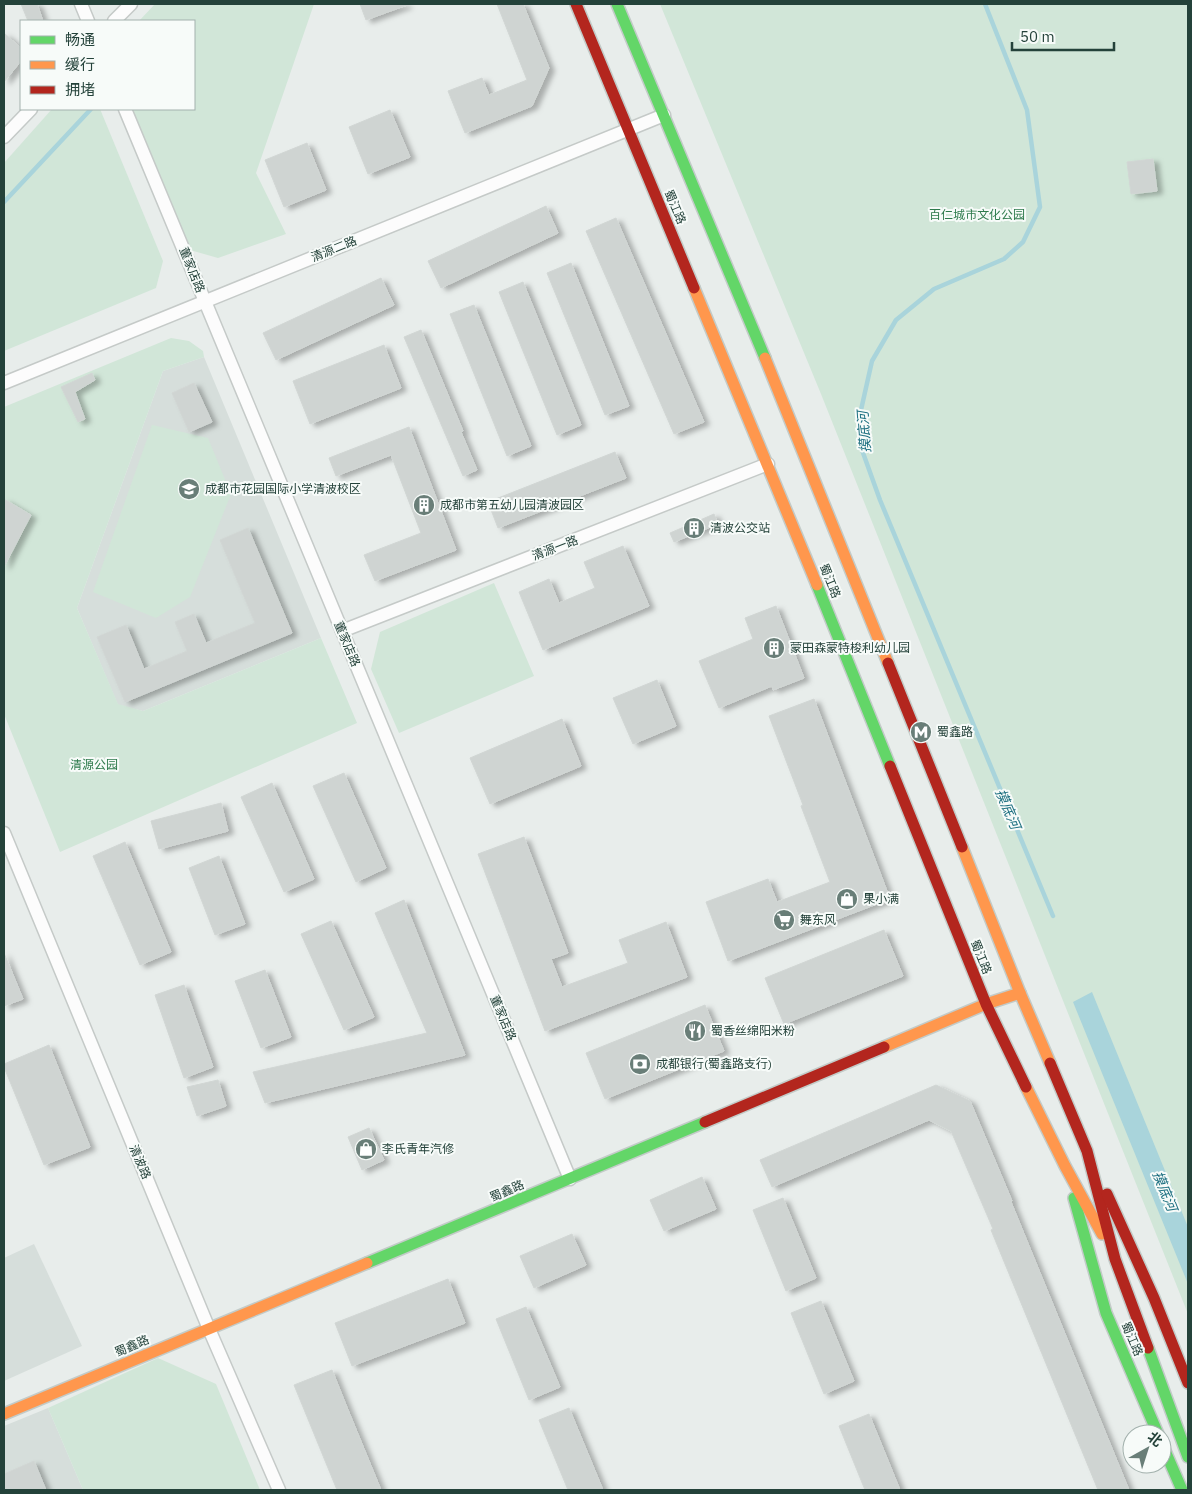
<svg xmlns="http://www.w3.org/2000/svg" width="1192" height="1494" font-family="'IBM Plex Sans','Noto Sans SC',sans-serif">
	<defs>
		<filter id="shadow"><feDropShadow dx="5.5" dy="3" stdDeviation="2.5" flood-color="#0004"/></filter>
	</defs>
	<rect width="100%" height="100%" fill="#e8edeb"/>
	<g fill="#d6dedb">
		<polygon points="204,357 321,638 143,711 118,705 77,608 163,371"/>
		<polygon points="34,1244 82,1346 4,1381 4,1258"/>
		<polygon points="48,1408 83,1490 4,1490 4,1426"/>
	</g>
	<g fill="#d1e6d8">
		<polygon points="155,4 314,4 256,173 286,234 218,258 190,250 132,109 194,109 194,21 139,21"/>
		<polygon points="660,4 1188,4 1188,1314 821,394"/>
		<polygon points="52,109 100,109 163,261 156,288 4,351 4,163"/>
		<polygon points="171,338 189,341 203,351 204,357 163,371 77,608 118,704 143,711 321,638 357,723 60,852 4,714 4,407"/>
		<polygon points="152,425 208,438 231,494 190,597 156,618 93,592"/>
		<polygon points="494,583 534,676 399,733 371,669 380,632"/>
		<polygon points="158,1358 216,1384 260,1490 83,1490 48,1408"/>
	</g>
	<polygon fill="#a9d4db" points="1092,992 1188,1227 1188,1284 1073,1002"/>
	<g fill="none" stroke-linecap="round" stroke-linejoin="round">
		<g stroke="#a9d4db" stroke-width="4.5">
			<polyline points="985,4 1027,110 1040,207 1023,242 1004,259 934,289 896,320 872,361 861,410 862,450 880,500 1053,916"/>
			<polyline points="4,202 91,109"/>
		</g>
	</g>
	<g fill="#cfd4d2" stroke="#d1d6d4" filter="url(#shadow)">
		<polygon points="21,4 37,4 43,21 28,21"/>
		<polygon points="360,4 406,4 407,5 366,20"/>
		<polygon points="497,4 523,4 549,68 532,106 465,133 448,91 482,78 489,95 527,80"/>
		<polygon points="4,33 21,48 21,61 4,82"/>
		<polygon points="390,110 410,157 368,174 349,127"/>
		<polygon points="307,143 326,190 284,207 265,160"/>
		<polygon points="1153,159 1157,191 1131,194 1127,162"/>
		<polygon points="546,206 558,233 441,288 428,261"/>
		<polygon points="616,218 704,422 674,434 586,231"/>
		<polygon points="571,263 629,406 605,415 547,273"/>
		<polygon points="381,278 394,305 276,360 263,333"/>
		<polygon points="523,282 581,425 557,435 499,292"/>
		<polygon points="474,305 531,446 507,456 450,314"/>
		<polygon points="421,330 463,431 461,432 477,470 463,476 404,337"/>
		<polygon points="384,345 401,388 310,424 293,381"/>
		<polygon points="92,373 95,380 75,392 85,419 78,422 61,387"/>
		<polygon points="194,383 212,422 189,432 172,393"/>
		<polygon points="409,427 456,550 375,581 364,555 421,533 391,455 336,476 329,458"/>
		<polygon points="615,452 626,478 498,528 488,502"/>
		<polygon points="4,499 31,515 4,567"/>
		<polygon points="714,514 718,524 674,542 670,533"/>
		<polygon points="248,528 292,633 125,702 97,637 126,625 144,669 187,651 175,622 194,614 206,643 255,623 220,540"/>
		<polygon points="623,546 649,606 543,650 519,592 549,579 559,603 595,588 584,562"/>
		<polygon points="776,606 804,678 773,690 772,686 719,708 699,661 753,639 745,618"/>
		<polygon points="657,680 676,726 633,744 613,698"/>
		<polygon points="814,699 890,899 728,961 706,902 768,879 777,902 830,882 801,806 803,805 769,716"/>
		<polygon points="562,719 581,766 490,804 470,758"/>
		<polygon points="344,773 386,868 356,882 313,786"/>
		<polygon points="272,783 314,879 284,892 241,797"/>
		<polygon points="221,803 228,831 159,849 151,821"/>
		<polygon points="524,837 568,953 551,959 562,987 628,963 619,940 666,922 687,977 545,1031 478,854"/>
		<polygon points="125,842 171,952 140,965 93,856"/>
		<polygon points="219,856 245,924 215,935 189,868"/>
		<polygon points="404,900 465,1055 265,1103 253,1072 427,1033 375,913"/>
		<polygon points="331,921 374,1017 344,1030 301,934"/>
		<polygon points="884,930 903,976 784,1024 765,978"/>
		<polygon points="4,953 23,999 4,1006"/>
		<polygon points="265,970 291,1037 261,1048 235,981"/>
		<polygon points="184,985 213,1067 184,1078 155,995"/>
		<polygon points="705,1005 724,1051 605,1099 586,1053"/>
		<polygon points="49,1045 90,1147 44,1165 4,1067 4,1064"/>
		<polygon points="218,1080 226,1106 197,1116 187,1087"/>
		<polygon points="936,1085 970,1101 1012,1201 1011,1202 1129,1490 1098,1490 991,1230 993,1229 951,1131 929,1120 772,1187 760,1160"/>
		<polygon points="369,1128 384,1160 362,1170 348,1137"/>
		<polygon points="702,1177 716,1209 664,1231 650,1200"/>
		<polygon points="783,1198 816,1278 786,1291 753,1210"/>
		<polygon points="572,1234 586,1265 534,1288 520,1256"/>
		<polygon points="448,1279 465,1323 352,1366 335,1323"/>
		<polygon points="821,1301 854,1381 824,1394 791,1313"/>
		<polygon points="526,1307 560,1387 529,1400 496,1319"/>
		<polygon points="332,1370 346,1405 381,1490 337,1490 294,1385"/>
		<polygon points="569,1408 603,1490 568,1490 539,1420"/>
		<polygon points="869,1414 900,1490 865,1490 839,1426"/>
		<polygon points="34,1461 46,1490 4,1490 4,1474"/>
	</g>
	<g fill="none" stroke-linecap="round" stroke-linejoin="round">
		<g stroke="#c5cac8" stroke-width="15">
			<g id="street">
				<polyline points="81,4 88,21"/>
				<polyline points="114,21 131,4"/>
				<polyline points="125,109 570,1179"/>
				<polyline points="4,137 31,109"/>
				<polyline points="4,383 664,115"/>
				<polyline points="342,631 768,464"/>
				<polyline points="4,833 209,1329 279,1490"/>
			</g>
		</g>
		<g stroke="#c3cbc8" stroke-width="14">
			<g id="fast">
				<polyline points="617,4 765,358"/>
				<polyline points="817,585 890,766"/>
				<polyline points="1074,1198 1106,1313 1158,1434"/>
				<polyline points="367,1263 705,1122"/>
				<polyline points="1148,1348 1188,1457"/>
				<polyline points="1162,1444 1182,1490"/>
			</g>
		</g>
		<g stroke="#c3cbc8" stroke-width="14">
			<g id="slow">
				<polyline points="694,288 817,585"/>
				<polyline points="765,358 888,663"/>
				<polyline points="962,847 1020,993 1050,1063"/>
				<polyline points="884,1047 986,1004 1020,993"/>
				<polyline points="1026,1087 1065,1166 1102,1234"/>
				<polyline points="4,1414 367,1263"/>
			</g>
		</g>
		<g stroke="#c3cbc8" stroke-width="14">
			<g id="jam">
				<polyline points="576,4 694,288"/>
				<polyline points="888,663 962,847"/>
				<polyline points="890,766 986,1004 1026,1087"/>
				<polyline points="1050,1063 1087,1151 1115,1259 1148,1348"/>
				<polyline points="705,1122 884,1047"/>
				<polyline points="1107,1194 1154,1298 1188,1383"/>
			</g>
		</g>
		<use href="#street" stroke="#fcfcfc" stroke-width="12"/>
		<use href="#fast" stroke="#63d668" stroke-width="11"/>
		<use href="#slow" stroke="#ff974d" stroke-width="11"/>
		<use href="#jam" stroke="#b3261e" stroke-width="11"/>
	</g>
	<defs>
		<g id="school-disc" transform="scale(1.125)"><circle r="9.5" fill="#697e78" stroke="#f7fbf9"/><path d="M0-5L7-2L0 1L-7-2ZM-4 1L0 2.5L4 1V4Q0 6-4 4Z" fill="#fff"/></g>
		<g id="building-disc" transform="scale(1.125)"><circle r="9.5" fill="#697e78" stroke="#f7fbf9"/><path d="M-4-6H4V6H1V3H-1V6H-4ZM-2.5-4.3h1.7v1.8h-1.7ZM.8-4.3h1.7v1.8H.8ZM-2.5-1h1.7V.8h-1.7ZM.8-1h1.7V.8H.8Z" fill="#fff"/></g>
		<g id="metro-disc" transform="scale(1.125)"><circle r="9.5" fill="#697e78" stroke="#f7fbf9"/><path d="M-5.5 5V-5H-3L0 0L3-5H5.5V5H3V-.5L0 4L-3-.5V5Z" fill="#fff"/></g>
		<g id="shop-disc" transform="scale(1.125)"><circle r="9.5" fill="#697e78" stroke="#f7fbf9"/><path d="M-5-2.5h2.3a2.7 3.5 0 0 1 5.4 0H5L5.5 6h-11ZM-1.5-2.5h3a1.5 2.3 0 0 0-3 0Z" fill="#fff"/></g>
		<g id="supermarket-disc" transform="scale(1.125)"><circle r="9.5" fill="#697e78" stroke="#f7fbf9"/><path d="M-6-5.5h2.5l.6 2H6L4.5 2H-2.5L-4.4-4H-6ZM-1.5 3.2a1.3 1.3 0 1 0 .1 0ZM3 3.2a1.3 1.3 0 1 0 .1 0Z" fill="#fff"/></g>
		<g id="restaurant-disc" transform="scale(1.125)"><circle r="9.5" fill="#697e78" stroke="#f7fbf9"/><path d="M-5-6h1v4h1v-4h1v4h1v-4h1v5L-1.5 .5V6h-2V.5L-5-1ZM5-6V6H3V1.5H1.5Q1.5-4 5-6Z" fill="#fff"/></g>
		<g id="bank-disc" transform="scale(1.125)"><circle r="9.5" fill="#697e78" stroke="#f7fbf9"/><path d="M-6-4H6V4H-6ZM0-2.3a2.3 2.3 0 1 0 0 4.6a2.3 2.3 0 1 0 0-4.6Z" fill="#fff"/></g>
	</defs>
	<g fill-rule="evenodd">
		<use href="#school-disc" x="189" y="489"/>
		<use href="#building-disc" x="424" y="505"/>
		<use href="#building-disc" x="694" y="528"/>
		<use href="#building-disc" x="774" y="648"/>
		<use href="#metro-disc" x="921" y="732"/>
		<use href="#shop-disc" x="847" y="899"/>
		<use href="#supermarket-disc" x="784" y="920"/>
		<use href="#restaurant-disc" x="695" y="1031"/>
		<use href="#bank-disc" x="640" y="1064"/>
		<use href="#shop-disc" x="366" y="1149"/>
	</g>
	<g text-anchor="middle" stroke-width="4" stroke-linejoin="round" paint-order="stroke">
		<g font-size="12" fill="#24423a" stroke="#f7fbf9">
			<text transform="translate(675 207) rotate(67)" y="4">蜀江路</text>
			<text transform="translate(334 249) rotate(-22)" y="4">清源二路</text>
			<text transform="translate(192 270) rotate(68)" y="4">董家店路</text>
			<text transform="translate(555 548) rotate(-21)" y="4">清源一路</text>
			<text transform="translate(830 581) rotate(68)" y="4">蜀江路</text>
			<text transform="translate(347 644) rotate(67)" y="4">董家店路</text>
			<text transform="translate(981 957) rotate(68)" y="4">蜀江路</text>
			<text transform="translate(503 1018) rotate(67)" y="4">董家店路</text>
			<text transform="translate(140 1162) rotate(67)" y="4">清波路</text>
			<text transform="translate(507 1191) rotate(-23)" y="4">蜀鑫路</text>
			<text transform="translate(1132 1339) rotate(67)" y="4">蜀江路</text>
			<text transform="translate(132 1346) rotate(-23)" y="4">蜀鑫路</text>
		</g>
		<g font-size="12" fill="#2d7a4b" stroke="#f7fbf9">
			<text x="977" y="219">百仁城市文化公园</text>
			<text x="94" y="769">清源公园</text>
		</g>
		<g font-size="12" fill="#24423a" stroke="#f7fbf9" text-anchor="start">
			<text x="205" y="493">成都市花园国际小学清波校区</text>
			<text x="440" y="509">成都市第五幼儿园清波园区</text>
			<text x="710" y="532">清波公交站</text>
			<text x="790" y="652">蒙田森蒙特梭利幼儿园</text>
			<text x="937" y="736">蜀鑫路</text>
			<text x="863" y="903">果小满</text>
			<text x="800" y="924">舞东风</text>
			<text x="711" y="1035">蜀香丝绵阳米粉</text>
			<text x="656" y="1068">成都银行(蜀鑫路支行)</text>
			<text x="382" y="1153">李氏青年汽修</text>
		</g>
		<g font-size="14" font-style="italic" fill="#1c6f80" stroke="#f7fbf9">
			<text transform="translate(864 432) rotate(-94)" y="5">摸底河</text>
			<text transform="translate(1008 809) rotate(67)" y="5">摸底河</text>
			<text transform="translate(1165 1191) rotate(68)" y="5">摸底河</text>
		</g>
	</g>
	<rect width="1192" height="1494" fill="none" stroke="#24423a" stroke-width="10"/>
	<rect x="20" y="20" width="175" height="90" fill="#f7fbf9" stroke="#a3b1ad"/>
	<rect x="30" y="36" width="25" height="8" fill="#63d668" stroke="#a3b1ad"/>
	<text x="65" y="45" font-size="15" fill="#24423a">畅通</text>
	<rect x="30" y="61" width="25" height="8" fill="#ff974d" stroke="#a3b1ad"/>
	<text x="65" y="70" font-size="15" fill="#24423a">缓行</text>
	<rect x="30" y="86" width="25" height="8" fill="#b3261e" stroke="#a3b1ad"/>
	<text x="65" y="95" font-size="15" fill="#24423a">拥堵</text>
	<g transform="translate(1147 1449) rotate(39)"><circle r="24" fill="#f7fbf9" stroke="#a3b1ad"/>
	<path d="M0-4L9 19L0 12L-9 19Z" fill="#697e78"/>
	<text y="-8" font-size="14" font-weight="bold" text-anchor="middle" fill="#24423a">北</text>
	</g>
	<path d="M1012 42v8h102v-8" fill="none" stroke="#24423a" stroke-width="2.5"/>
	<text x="1020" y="42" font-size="15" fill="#24423a" stroke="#f7fbf9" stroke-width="4" paint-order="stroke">50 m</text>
</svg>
